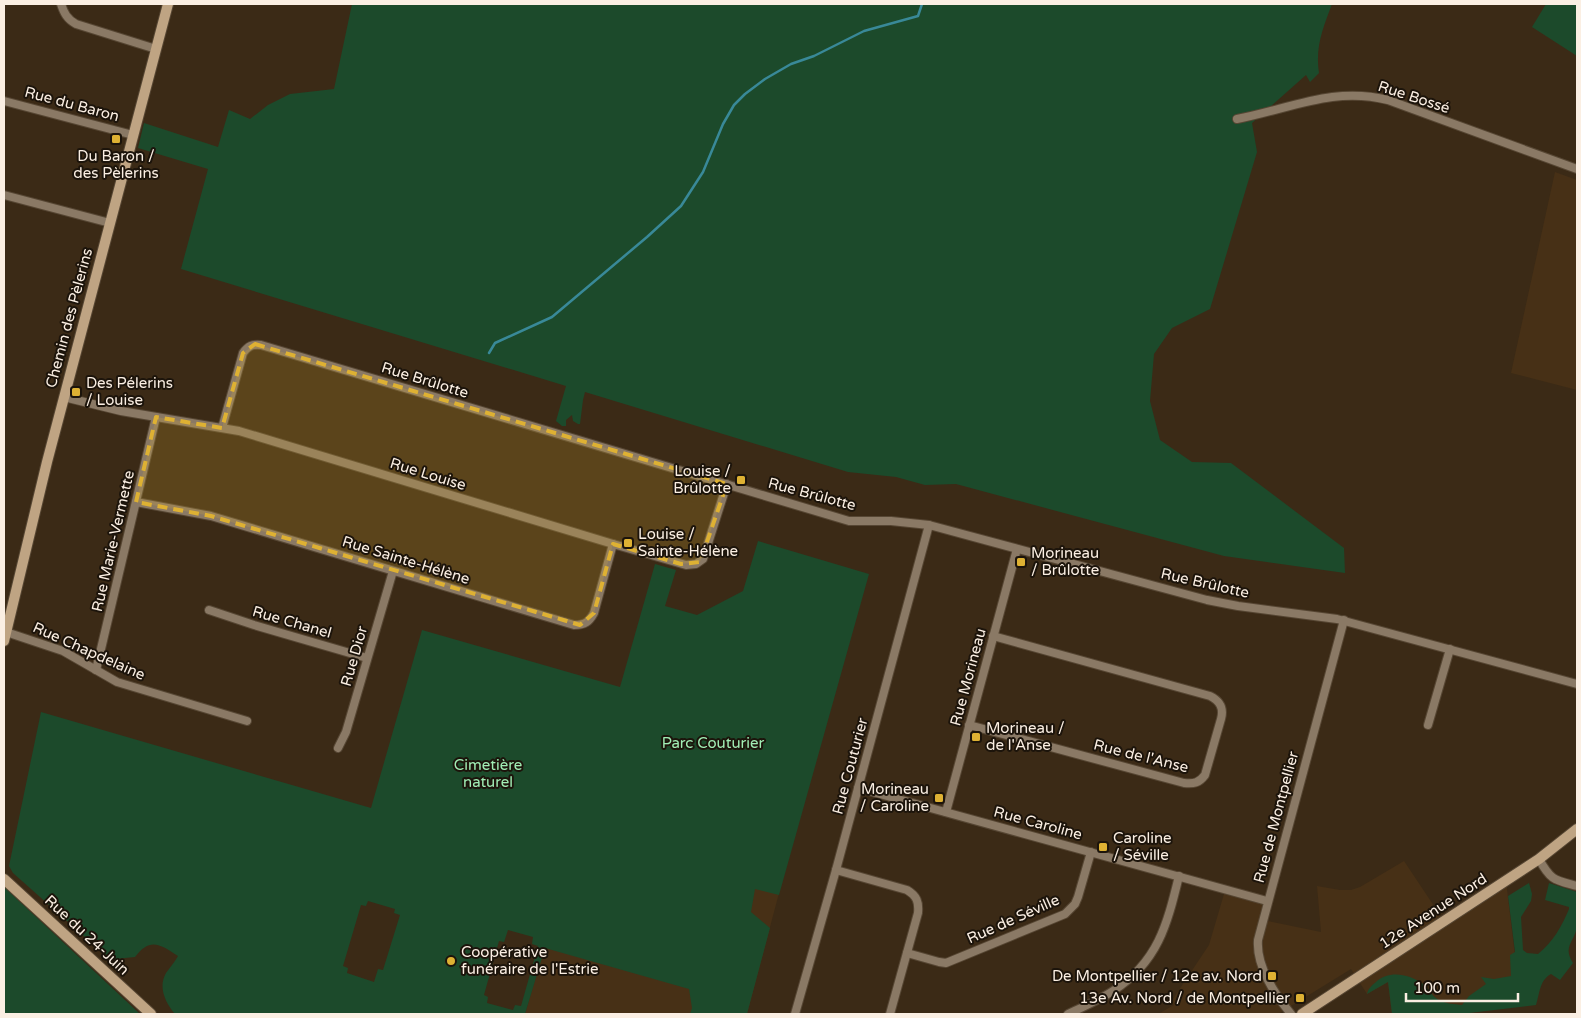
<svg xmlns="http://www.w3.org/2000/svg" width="1581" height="1018" font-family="'Varela Round',sans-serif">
	<rect width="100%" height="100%" fill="#3b2a16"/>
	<g fill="#473016">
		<polygon points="1555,172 1577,180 1577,390 1511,373"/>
		<polygon points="581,820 783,878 747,1014 525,1014"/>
		<polygon points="1404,861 1444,921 1506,881 1521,1006 1461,1014 1392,1014 1388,982 1367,994 1351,969 1278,1014 1158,1014 1174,1005 1171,1002 1209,945 1224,894 1271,906 1268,921 1321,932 1317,886 1340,890 1351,890 1360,887"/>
	</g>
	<g fill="#1c4a2b" fill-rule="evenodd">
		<path d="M352 4H1332C1323 28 1315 47 1319 73L1310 82 1306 75 1252 123 1257 152 1210 309 1172 328 1154 354 1150 401 1160 440 1192 462 1231 463 1344 548 1345 573 1224 556 956 484 925 485 896 477 848 472 585 392 583 400 580 424H578L573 421 572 415 566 420V426H562L556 421 566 386 181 269 208 169 138 148 144 123 218 147 229 110 250 119 268 105 290 94 334 89Z"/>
		<polygon points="1546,4 1577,4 1577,56 1532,27"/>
		<path d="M758 541 869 574 779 895 755 889 751 912 770 928 747 1014H690L692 1008 689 989 545 948 525 1014H175C165 1002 158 987 166 973 170 967 175 962 178 956 160 944 150 937 135 957L115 959 103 953 13 873 9 866 41 712 371 808 422 630 620 687 655 564 676 570 665 606 697 615 743 591ZM368 901 395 909 394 913 400 915 383 970 378 969 374 982 347 973 348 968 343 966 361 905 366 906ZM508 930 533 937 532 944 538 946 521 1006 515 1005 513 1010 487 1003 488 997 484 995 499 941 504 942Z"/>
		<path d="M1529 883 1532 894 1531 901 1521 917 1523 950 1527 953 1538 954C1553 942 1562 926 1569 909V907L1545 900 1549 883 1577 892V894C1577 905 1579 916 1577 926 1575 942 1562 946 1573 963L1560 980 1551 974C1539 981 1540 993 1536 1005L1461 1014H1392L1388 982 1367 994C1368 989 1371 986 1376 982 1389 970 1409 974 1423 984 1429 988 1432 997 1439 1000 1446 1004 1454 1004 1462 1005L1469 996 1486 984 1481 977 1494 979 1511 976 1510 955 1515 952 1508 896Z"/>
		<polygon points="4,887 5,888 140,1014 4,1014"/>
	</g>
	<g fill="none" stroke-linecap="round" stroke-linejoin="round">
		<polyline stroke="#398998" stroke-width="2.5" points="489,353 495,343 552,317 647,237 681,206 703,172 723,124 734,105 745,94 765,79 791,64 814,56 864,31 918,16 922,4"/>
		<g stroke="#564633" stroke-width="10">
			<g id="street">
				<path d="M61 4C64 13 67 19 76 24L156 49"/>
				<polyline points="4,101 133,135"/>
				<path d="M1237 119C1290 109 1333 86 1388 100L1577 169"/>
				<polyline points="4,195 110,223"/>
				<polyline points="64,397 121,411 239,431 613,544 686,565 696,564 703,559 727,484"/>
				<path d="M222 428 243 353C248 346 252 344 261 345L849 521H891L929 525 1207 600 1238 606 1337 619 1577 684"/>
				<path d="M136 502 211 516 574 625C585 625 589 622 594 613L613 544"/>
				<polyline points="209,610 254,625 367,658"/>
				<polyline points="6,632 63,651 117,682 247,721"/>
				<polyline points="96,670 156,417"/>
				<path d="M969 725 1184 783C1194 784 1199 783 1205 775L1221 719C1224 708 1220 701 1210 696L993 636"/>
				<polyline points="1428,725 1450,649"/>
				<polyline points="338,748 346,732 393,571"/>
				<polyline points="858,788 1267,901"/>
				<polyline points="946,812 1017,549"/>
				<path d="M1539 859C1551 881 1555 880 1577 886"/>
				<path d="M836 870 907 890C917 896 919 902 918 913L890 1014"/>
				<polyline points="907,953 939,962 946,963 1065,914 1075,904 1078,897 1091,852"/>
				<polyline points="795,1014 836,870 929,525"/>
				<path d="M1068 1014C1083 1007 1099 1000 1113 991 1158 962 1167 925 1179 876"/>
				<path d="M1291 1014C1275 995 1256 966 1258 940L1344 620"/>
			</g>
		</g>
		<g stroke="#564633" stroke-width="12">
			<g id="secondary">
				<polyline points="4,641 47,462 168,4"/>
				<polyline points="4,879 151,1014"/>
				<polyline points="1302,1014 1539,859 1577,829"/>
			</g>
		</g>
		<use href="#street" stroke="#8a7965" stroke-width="8"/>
		<use href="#secondary" stroke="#bfa483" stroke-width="10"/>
	</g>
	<path fill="#deb133" fill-opacity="0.2" stroke="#deb133" stroke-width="4" stroke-dasharray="10 6" stroke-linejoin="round" d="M255 344 727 484 700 562 681 564 613 544 594 613 580 625 211 516 136 502 156 417 222 428 243 353Z"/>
	<g fill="#deb133" stroke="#1c140b" stroke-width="2">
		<rect x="111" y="134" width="10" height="10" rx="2.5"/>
		<rect x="71" y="387" width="10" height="10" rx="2.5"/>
		<rect x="736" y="475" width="10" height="10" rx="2.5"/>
		<rect x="623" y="538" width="10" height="10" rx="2.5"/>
		<rect x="1016" y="557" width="10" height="10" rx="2.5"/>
		<rect x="971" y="732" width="10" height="10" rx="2.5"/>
		<rect x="934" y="793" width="10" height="10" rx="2.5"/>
		<rect x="1098" y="842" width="10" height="10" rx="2.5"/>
		<circle cx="451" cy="961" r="5"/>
		<rect x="1267" y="971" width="10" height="10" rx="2.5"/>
		<rect x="1295" y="993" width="10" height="10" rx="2.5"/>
	</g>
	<g text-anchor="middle" stroke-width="4" stroke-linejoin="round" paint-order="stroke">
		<g font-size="15" fill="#fbefe3" stroke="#1c140b">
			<text transform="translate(1414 97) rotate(18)" y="5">Rue Bossé</text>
			<text transform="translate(72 104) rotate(15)" y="5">Rue du Baron</text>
			<text transform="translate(69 318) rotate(-75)" y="5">Chemin des Pèlerins</text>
			<text transform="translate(425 380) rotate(17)" y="5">Rue Brûlotte</text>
			<text transform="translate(428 474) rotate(17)" y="5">Rue Louise</text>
			<text transform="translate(812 494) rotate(15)" y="5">Rue Brûlotte</text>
			<text transform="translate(113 541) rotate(-77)" y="5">Rue Marie-Vermette</text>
			<text transform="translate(406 560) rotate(17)" y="5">Rue Sainte-Hélène</text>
			<text transform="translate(1205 583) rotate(13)" y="5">Rue Brûlotte</text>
			<text transform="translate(292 622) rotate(16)" y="5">Rue Chanel</text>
			<text transform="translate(89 651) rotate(24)" y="5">Rue Chapdelaine</text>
			<text transform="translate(354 656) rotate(-74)" y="5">Rue Dior</text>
			<text transform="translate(968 677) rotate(-75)" y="5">Rue Morineau</text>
			<text transform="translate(1141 756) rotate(14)" y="5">Rue de l'Anse</text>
			<text transform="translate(850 766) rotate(-75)" y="5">Rue Couturier</text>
			<text transform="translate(1276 817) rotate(-75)" y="5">Rue de Montpellier</text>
			<text transform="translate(1038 823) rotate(15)" y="5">Rue Caroline</text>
			<text transform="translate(1433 911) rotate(-33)" y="5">12e Avenue Nord</text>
			<text transform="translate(1013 919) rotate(-24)" y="5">Rue de Séville</text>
			<text transform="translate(87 935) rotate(43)" y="5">Rue du 24-Juin</text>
		</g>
		<g font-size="15" fill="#fbefe3" stroke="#1c140b" text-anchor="start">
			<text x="116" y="161" text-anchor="middle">Du Baron /<tspan x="116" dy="17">des Pèlerins</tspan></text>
			<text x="86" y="388">Des Pélerins<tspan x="86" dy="17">/ Louise</tspan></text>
			<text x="731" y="476" text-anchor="end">Louise /<tspan x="731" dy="17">Brûlotte</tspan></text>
			<text x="638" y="539">Louise /<tspan x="638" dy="17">Sainte-Hélène</tspan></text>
			<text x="1031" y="558">Morineau<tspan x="1031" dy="17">/ Brûlotte</tspan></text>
			<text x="986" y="733">Morineau /<tspan x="986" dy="17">de l'Anse</tspan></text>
			<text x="929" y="794" text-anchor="end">Morineau<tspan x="929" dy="17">/ Caroline</tspan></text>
			<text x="1113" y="843">Caroline<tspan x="1113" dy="17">/ Séville</tspan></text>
			<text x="461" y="957">Coopérative<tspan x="461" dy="17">funéraire de l'Estrie</tspan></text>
			<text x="1262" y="981" text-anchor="end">De Montpellier / 12e av. Nord</text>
			<text x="1290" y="1003" text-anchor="end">13e Av. Nord / de Montpellier</text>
		</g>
		<g font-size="15" fill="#a1eeb5" stroke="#1c140b">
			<text x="713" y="748">Parc Couturier</text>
			<text x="488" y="770">Cimetière<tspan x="488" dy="17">naturel</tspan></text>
		</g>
	</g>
	<rect width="1581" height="1018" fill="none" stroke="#fbefe3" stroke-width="10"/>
	<path d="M1406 993v8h112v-8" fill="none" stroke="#fbefe3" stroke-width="2.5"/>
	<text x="1414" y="993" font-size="15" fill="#fbefe3" stroke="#1c140b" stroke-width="4" paint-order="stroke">100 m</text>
</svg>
